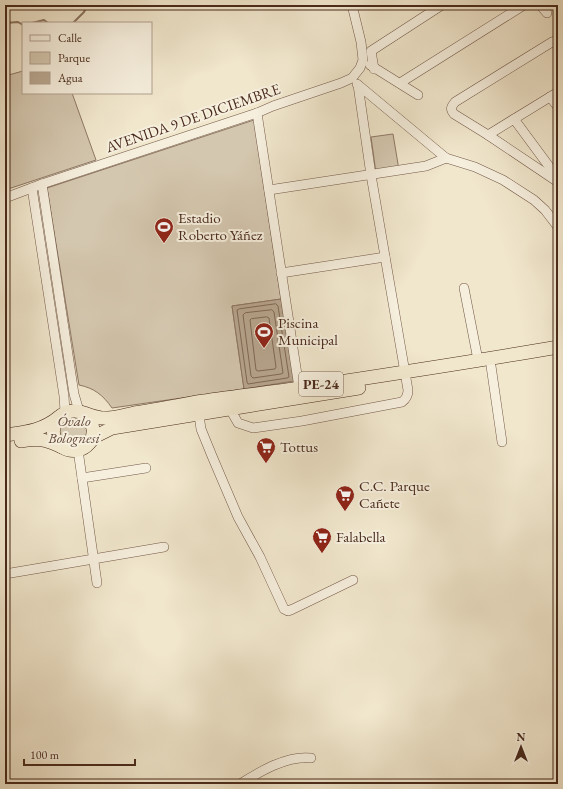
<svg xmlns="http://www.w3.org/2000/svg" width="563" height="789" font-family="'EB Garamond',serif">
	<rect width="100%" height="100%" fill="#f1e7cd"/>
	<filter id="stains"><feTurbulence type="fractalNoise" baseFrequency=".005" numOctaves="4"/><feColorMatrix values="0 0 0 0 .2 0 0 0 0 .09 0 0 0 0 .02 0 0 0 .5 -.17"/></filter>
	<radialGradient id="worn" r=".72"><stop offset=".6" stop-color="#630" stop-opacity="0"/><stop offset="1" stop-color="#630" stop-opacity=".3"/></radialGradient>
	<g fill="#d4c7af" stroke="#8e7865">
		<polygon points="23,71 23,93 72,93 96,160 5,190 5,76"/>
		<path d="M254 120 281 299 232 306 244 389 112 408C103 395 94 388 79 385L47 188Z"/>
		<polygon points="393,134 399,170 376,173 371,137"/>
		<path d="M71 415 85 419 88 437 76 445C62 442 59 440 59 425Z"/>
	</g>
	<polygon fill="#b8a790" stroke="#8c7561" points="281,299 294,381 244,389 232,306"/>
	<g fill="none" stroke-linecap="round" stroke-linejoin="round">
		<g stroke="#806856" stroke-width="1">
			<polygon points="276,304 278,306 289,377 287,378 248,384 247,382 237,310 239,309"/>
			<polygon points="272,310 274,312 283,373 281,374 253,378 251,376 243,315 245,313"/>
			<polygon points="267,317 269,318 276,367 275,369 258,371 256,370 250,320 251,319"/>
		</g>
		<g stroke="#8c7561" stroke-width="2">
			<polyline points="5,23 18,22 23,25"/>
			<polyline points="32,23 44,20 48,23"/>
			<polyline points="73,23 84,12 87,5"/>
		</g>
		<g stroke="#735948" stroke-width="10">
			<g id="minor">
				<polyline points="540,5 547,13"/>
				<path d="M558 40 552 42 455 102C451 107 450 109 454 114L488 135 558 182"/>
				<polyline points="370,65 418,95"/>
				<polyline points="374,69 371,51 442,5"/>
				<polyline points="400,83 524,5"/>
				<polyline points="357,84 446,158 475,167 503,180 534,200 545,210 558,227"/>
				<polyline points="550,97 558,107"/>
				<polyline points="257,113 300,394"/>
				<polyline points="514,119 548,165 556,179"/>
				<polyline points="488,135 558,92"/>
				<polyline points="42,184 74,394 79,411"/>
				<polyline points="32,188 64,396 65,412"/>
				<polyline points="269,190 426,166 446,158"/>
				<polyline points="5,198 42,184 257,113 273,106 341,83 352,78 360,68 363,60 361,42 352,5"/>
				<polyline points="281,273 385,257"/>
				<polyline points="464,288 478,360"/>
				<polyline points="491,366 502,442"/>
				<polyline points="198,408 201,429 212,456 238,517 260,557 284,609 288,611 293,609 353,580"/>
				<path d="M230 409 238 423 253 428 302 421 402 402C406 399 408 395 408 390L371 175 358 85"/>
				<polyline points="78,450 97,583"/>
				<polyline points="82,478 146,468"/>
				<polyline points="5,574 164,547"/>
				<path d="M240 784C259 772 287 755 311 758"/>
			</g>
		</g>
		<g stroke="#492a1b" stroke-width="14">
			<g id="highway">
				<path d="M84 413C107 435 82 460 62 447 42 432 60 403 84 413 89 415 95 417 101 418 112 419 124 415 134 413 155 410 176 406 197 402 231 397 266 393 300 388 386 375 472 362 558 347"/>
				<path d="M5 435C26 432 42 431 59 417"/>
				<path d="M21 441C40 438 44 439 62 447"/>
				<polyline points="89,443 96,436 112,428 359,388"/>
			</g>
		</g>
		<use href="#minor" stroke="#f6efde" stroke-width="9"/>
		<use href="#highway" stroke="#f1e7cd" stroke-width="13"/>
	</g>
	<defs>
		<g id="stadium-pin" transform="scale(1)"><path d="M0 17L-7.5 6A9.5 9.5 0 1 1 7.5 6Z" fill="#8f2418" stroke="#f6efde"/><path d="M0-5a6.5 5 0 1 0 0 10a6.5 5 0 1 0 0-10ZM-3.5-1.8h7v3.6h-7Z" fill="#fff"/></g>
		<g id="supermarket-pin" transform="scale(1)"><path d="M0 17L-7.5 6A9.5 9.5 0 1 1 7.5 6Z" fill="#8f2418" stroke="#f6efde"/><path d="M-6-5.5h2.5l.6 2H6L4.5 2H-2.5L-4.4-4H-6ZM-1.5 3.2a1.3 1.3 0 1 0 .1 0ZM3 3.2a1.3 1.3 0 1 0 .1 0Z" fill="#fff"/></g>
	</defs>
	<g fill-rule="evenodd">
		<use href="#stadium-pin" x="164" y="227"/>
		<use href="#stadium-pin" x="264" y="332"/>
		<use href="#supermarket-pin" x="266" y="447"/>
		<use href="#supermarket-pin" x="345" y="495"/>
		<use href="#supermarket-pin" x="322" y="537"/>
	</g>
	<g text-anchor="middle" stroke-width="4" stroke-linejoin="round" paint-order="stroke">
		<rect fill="#f6efde" stroke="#7d6556" stroke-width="1" x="299" y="372" width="44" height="24" rx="3"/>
		<g font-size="14" font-weight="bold" fill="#492a1b">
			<text x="321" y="389">PE-24</text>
		</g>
		<g font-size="15" fill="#492a1b" stroke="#f6efde">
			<text transform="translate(193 118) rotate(-19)" y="5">AVENIDA 9 DE DICIEMBRE</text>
		</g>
		<g font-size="15" fill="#492a1b" stroke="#f6efde" text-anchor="start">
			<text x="178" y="223">Estadio<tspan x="178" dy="17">Roberto Yáñez</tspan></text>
			<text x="278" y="328">Piscina<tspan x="278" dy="17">Municipal</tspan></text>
			<text x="280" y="452">Tottus</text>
			<text x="359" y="491">C.C. Parque<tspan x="359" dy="17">Cañete</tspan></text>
			<text x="336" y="542">Falabella</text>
		</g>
		<g font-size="15" font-style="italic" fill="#654939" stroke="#f6efde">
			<text x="74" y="426">Óvalo<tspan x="74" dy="17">Bolognesi</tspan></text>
		</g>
	</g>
	<rect width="563" height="789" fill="none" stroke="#f1e7cd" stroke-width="20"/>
	<rect x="6" y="6" width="551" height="777" fill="none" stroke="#492a1b" stroke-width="2"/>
	<rect x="10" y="10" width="543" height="769" fill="none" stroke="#492a1b"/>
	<rect x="22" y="22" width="130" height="72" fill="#f6efde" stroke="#b1a090"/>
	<rect x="30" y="35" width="20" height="6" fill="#f6efde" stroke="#b1a090"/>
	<text x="58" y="42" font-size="12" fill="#492a1b">Calle</text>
	<rect x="30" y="52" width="20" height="12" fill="#d4c7af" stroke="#b1a090"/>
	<text x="58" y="62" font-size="12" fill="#492a1b">Parque</text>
	<rect x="30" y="72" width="20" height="12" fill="#b8a790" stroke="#b1a090"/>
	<text x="58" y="82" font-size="12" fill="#492a1b">Agua</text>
	<g transform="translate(521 747)" stroke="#f6efde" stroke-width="3" paint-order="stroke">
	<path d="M0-3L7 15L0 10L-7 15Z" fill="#492a1b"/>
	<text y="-6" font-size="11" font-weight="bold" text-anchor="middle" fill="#492a1b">N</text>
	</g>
	<path d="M24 759v6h111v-6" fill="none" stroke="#492a1b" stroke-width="2"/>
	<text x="30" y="759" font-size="12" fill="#492a1b" stroke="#f6efde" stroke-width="3" paint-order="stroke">100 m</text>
	<rect width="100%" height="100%" filter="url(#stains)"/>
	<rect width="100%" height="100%" fill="url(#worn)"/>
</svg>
